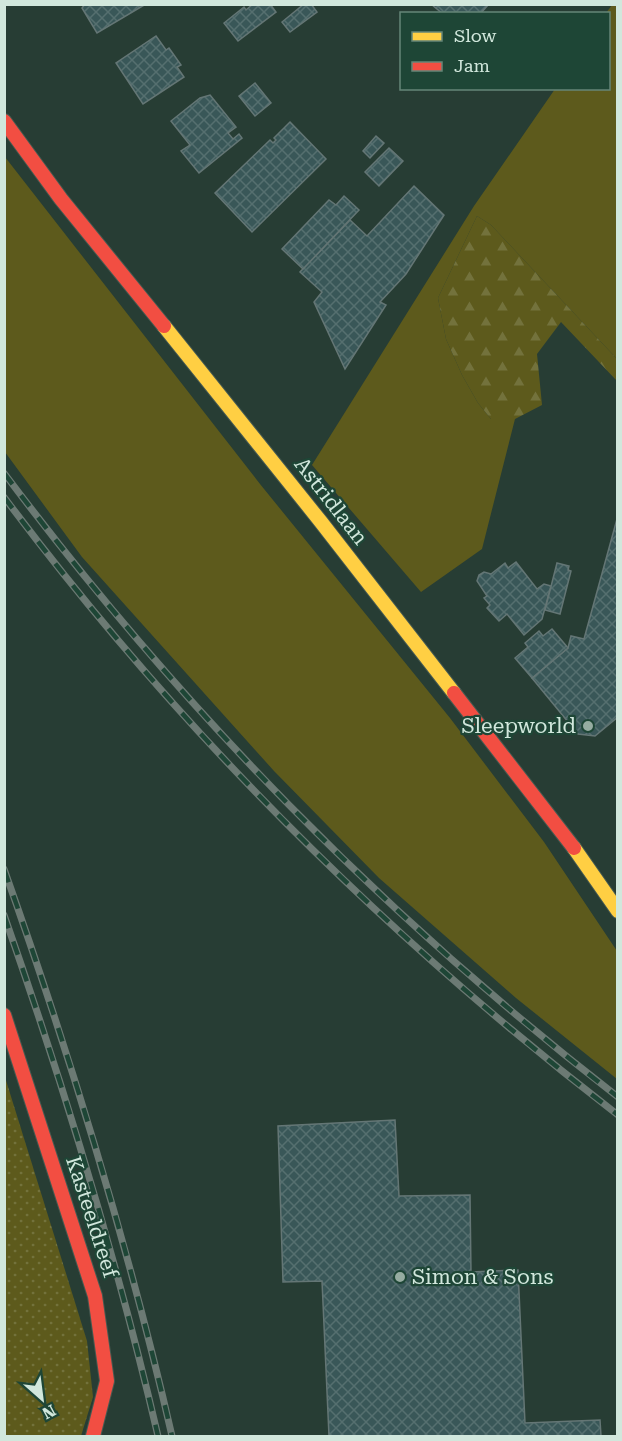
<svg xmlns="http://www.w3.org/2000/svg" width="622" height="1441" font-family="'Roboto Serif',serif">
	<defs>
		<pattern id="forest-firs" width="22" height="20" patternUnits="userSpaceOnUse" patternTransform="scale(1.5)"><rect width="22" height="20" fill="#5d5a1c"/><path d="M5 1l3.5 6h-7zM16 11l3.5 6h-7z" fill="#73723c"/></pattern>
		<pattern id="park-dots" width="8" height="8" patternUnits="userSpaceOnUse" patternTransform="scale(1.5)"><rect width="8" height="8" fill="#5d5a1c"/><path d="M2 2h.1M6 6h.1" fill="none" stroke="#73723c" stroke-width="1.8" stroke-linecap="round"/></pattern>
		<pattern id="building-cross-hatch" width="8" height="8" patternUnits="userSpaceOnUse" patternTransform="scale(1.5)"><rect width="8" height="8" fill="#395758"/><path d="M0 0l8 8M0 8l8-8" fill="none" stroke="#556f6f"/></pattern>
	</defs>
	<rect width="100%" height="100%" fill="#273d34"/>
	<g fill="#5d5a1c">
		<polygon points="612,5 617,5 617,359 491,225 477,216 438,298 446,339 462,375 478,403 491,419 515,419 482,549 421,592 312,465 474,206 555,89 608,88 608,14 606,13"/>
		<polygon points="5,157 260,484 450,718 544,842 617,951 617,1079 516,998 379,878 274,771 82,557 5,452"/>
	</g>
	<polygon fill="url(#forest-firs)" points="477,216 491,225 617,359 617,381 561,322 537,354 542,405 515,419 491,419 478,403 462,375 446,339 438,298"/>
	<polygon fill="url(#park-dots)" points="4,1074 87,1341 93,1397 81,1436 5,1436"/>
	<g fill="url(#building-cross-hatch)" stroke="#647675" stroke-width="1.5">
		<polygon points="85,4 146,4 97,33 82,8"/>
		<polygon points="253,4 270,4 276,12 238,41 224,23 244,7 246,10"/>
		<polygon points="304,4 311,4 317,12 290,32 282,22"/>
		<polygon points="431,4 489,4 480,14 443,14"/>
		<polygon points="156,36 166,50 169,48 181,65 177,67 184,77 143,104 116,63"/>
		<polygon points="255,83 271,103 255,116 239,96"/>
		<polygon points="210,95 236,127 228,133 233,139 239,134 242,138 199,173 181,151 190,145 171,121 200,98"/>
		<polygon points="290,122 326,159 252,232 215,193 270,140 273,143 276,140 274,138"/>
		<polygon points="376,136 384,143 370,158 363,151"/>
		<polygon points="389,148 403,161 379,186 365,172"/>
		<polygon points="414,186 444,215 406,274 380,302 386,305 345,369 314,302 322,292 300,272 350,220 367,236"/>
		<polygon points="344,196 359,210 303,269 282,249 329,200 336,205"/>
		<polygon points="617,519 618,717 595,736 578,734 532,678 568,648 571,636 584,639"/>
		<polygon points="516,562 537,589 544,584 551,586 542,619 524,635 507,614 499,621 487,608 490,605 484,598 487,596 477,581 479,575 484,572 491,574 505,563 508,568"/>
		<polygon points="557,563 569,566 568,570 571,571 560,614 545,610"/>
		<polygon points="552,629 568,648 532,678 515,658 528,647 525,643 539,631 543,636"/>
		<polygon points="395,1120 399,1196 470,1195 471,1272 518,1270 525,1423 600,1420 601,1436 329,1436 322,1281 283,1282 278,1126"/>
	</g>
	<g fill="none" stroke-linecap="round" stroke-linejoin="round">
		<g stroke="#475a51" stroke-width="16">
			<g id="slow">
				<polyline points="164,326 321,522 454,693"/>
				<polyline points="574,848 618,911"/>
			</g>
		</g>
		<g stroke="#475a51" stroke-width="16">
			<g id="jam">
				<polyline points="4,121 61,199 164,326"/>
				<polyline points="454,693 574,848"/>
				<polyline points="4,1015 95,1296 107,1381 93,1436"/>
			</g>
		</g>
		<use href="#slow" stroke="#ffcf43" stroke-width="14"/>
		<use href="#jam" stroke="#f24e42" stroke-width="14"/>
		<g stroke="#6c7a74" stroke-width="7">
			<g id="rail">
				<path d="M4 473C183 711 382 914 618 1097"/>
				<path d="M4 497C179 731 387 937 618 1115"/>
				<path d="M4 869C70 1055 128 1244 172 1436"/>
				<path d="M4 915C64 1086 117 1260 158 1436"/>
			</g>
		</g>
		<use href="#rail" stroke="#1e4636" stroke-width="4.5" stroke-dasharray="14" stroke-linecap="butt"/>
	</g>
	<g fill="#96aca1" stroke="#1e4636" stroke-width="2">
		<circle cx="588" cy="726" r="6"/>
		<circle cx="400" cy="1277" r="6"/>
	</g>
	<g text-anchor="middle" stroke-width="4.5" stroke-linejoin="round" paint-order="stroke">
		<g font-size="21" fill="#d1e7dc" stroke="#1e4636">
			<text transform="translate(331 501) rotate(52)" y="7">Astridlaan</text>
			<text transform="translate(92 1217) rotate(72)" y="7">Kasteeldreef</text>
		</g>
		<g font-size="21" fill="#d1e7dc" stroke="#1e4636" text-anchor="end">
			<text x="576" y="733">Sleepworld</text>
			<text x="412" y="1284" text-anchor="start">Simon &amp; Sons</text>
		</g>
	</g>
	<rect width="622" height="1441" fill="none" stroke="#d1e7dc" stroke-width="12"/>
	<rect x="400" y="12" width="210" height="78" fill="#1e4636" stroke="#668678" stroke-width="1.5"/>
	<rect x="412" y="32" width="30" height="9" fill="#ffcf43" stroke="#668678" stroke-width="1.5"/>
	<text x="454" y="42" font-size="18" fill="#d1e7dc">Slow</text>
	<rect x="412" y="62" width="30" height="9" fill="#f24e42" stroke="#668678" stroke-width="1.5"/>
	<text x="454" y="72" font-size="18" fill="#d1e7dc">Jam</text>
	<g transform="translate(42 1399) rotate(152)" stroke="#1e4636" stroke-width="4.5" paint-order="stroke">
	<path d="M0-4.5L10 22L0 15L-10 22Z" fill="#d1e7dc"/>
	<text y="-9" font-size="16" font-weight="bold" text-anchor="middle" fill="#d1e7dc">N</text>
	</g>
</svg>
